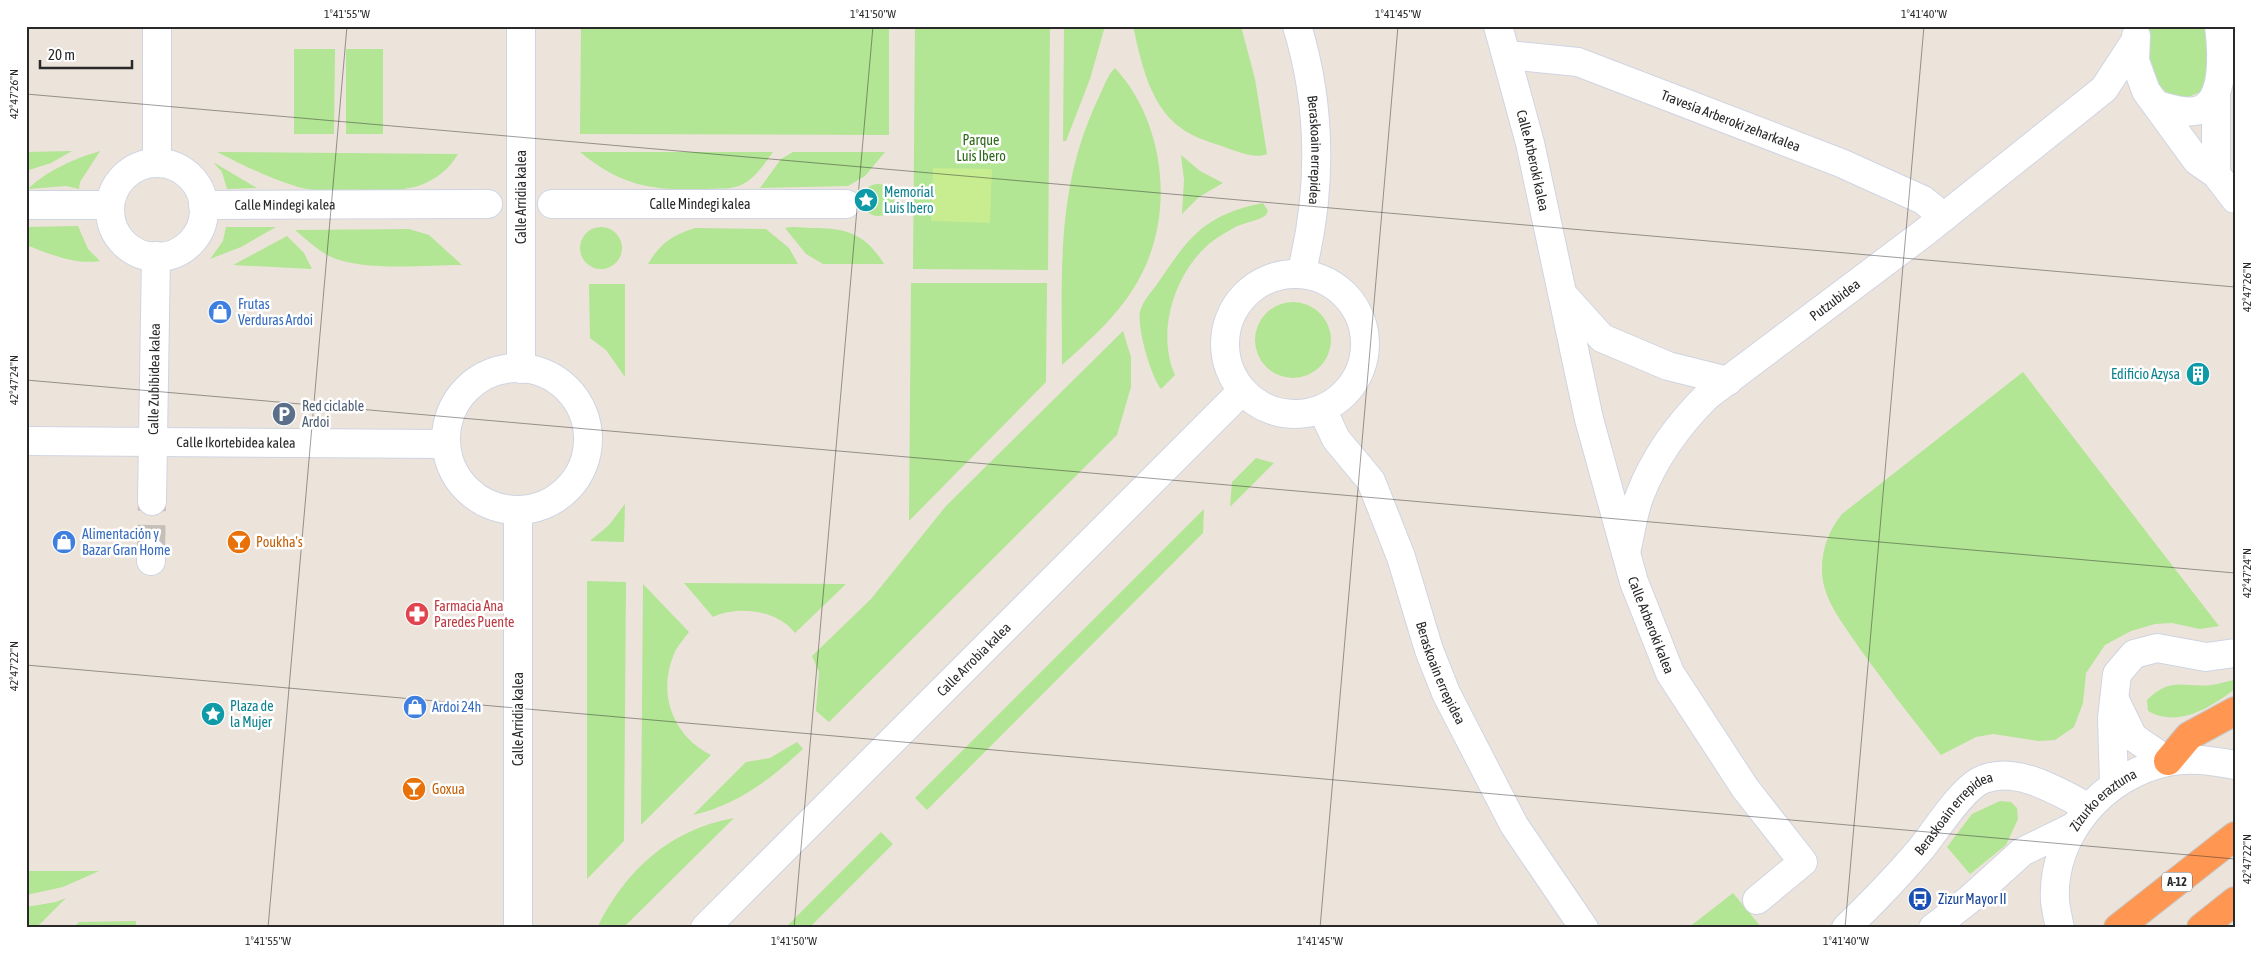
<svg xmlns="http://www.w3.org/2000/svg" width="2261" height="954" font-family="'Asap Condensed',sans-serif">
	<rect width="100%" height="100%" fill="#ece4da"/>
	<g fill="#b2e594">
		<polygon points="581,26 889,26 889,135 580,134"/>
		<polygon points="915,26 1050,26 1048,270 913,269"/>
		<polygon points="1064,26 1105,26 1090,79 1066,141 1063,141"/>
		<path d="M1133 26H1241L1255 79 1267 154C1255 159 1239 152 1227 148 1211 142 1194 138 1181 128 1149 105 1141 61 1133 26Z"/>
		<path d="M2150 26H2209L2207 85 2200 92 2186 98C2179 97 2169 95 2164 90 2148 76 2143 46 2150 26Z"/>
		<polygon points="294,49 335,49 334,134 294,134"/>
		<rect x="346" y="49" width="37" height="85"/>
		<path d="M1115 68C1165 122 1175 213 1140 277 1122 312 1091 339 1062 365 1062 270 1056 190 1097 101 1102 92 1107 75 1115 68Z"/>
		<polygon points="72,151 51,163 26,171 26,152"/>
		<path d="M100 151 80 182 79 189 66 186 28 189C46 171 76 158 100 151Z"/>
		<path d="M217 152 458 154C450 168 437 179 421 185 396 194 324 194 298 187 270 179 243 165 217 152Z"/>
		<path d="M580 152H773C764 164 755 179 741 185 731 190 717 188 707 189 653 191 623 187 580 152Z"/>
		<polygon points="793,152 885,152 865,176 848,186 760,188 781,159"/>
		<polygon points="1181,155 1200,171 1223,183 1199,197 1182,214 1184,180"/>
		<polygon points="213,162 257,188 227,189 222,172"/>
		<circle cx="878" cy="200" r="16"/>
		<path d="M1263 203 1268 211 1266 215C1258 221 1247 222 1237 226 1230 230 1221 235 1214 240 1176 268 1155 331 1175 375L1161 389C1151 376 1137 329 1140 312 1142 301 1154 289 1160 280 1190 235 1207 214 1263 203Z"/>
		<path d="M78 226 88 249 100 261C74 265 50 254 26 245V227Z"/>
		<polygon points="226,227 276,227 241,247 210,259 223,241"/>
		<circle cx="601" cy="248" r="21"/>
		<path d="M695 228 766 229 789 248 798 264H648C660 243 673 235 695 228Z"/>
		<path d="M785 228C793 226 803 228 812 228 846 228 865 233 884 264H823L806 254Z"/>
		<path d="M409 229 429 235 462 265C425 265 362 272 329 256 316 249 306 239 295 230Z"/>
		<polygon points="287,236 304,253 312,269 233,265"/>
		<polygon points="911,283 1047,283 1046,382 909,521"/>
		<polygon points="589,284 625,284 625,377 606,350 590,338"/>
		<circle cx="1293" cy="340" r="38"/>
		<polygon points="1123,331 1131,357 1131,387 1117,435 829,722 816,711 819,672 812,656 871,599 946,506"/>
		<path d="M2023 372 2219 626 2200 629 2172 623 2155 624 2131 631 2105 645 2086 673 2083 703 2074 727 2055 740 2039 741 1993 734 1976 737 1941 755C1913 720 1886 685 1860 649 1847 629 1830 609 1824 586 1818 560 1826 533 1842 514Z"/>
		<polygon points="1256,458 1274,463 1230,507 1232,482"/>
		<polygon points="625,504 624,542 590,541 609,525"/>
		<polygon points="1204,509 1203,533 927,810 915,798"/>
		<polygon points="587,581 626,582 624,841 587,879"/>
		<path d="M684 583 846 584 795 633C778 610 737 605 713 617Z"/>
		<path d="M643 584 689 632C684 639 677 646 674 654 657 694 673 736 711 755L641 825Z"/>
		<path d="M2235 680V689C2210 708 2178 728 2148 711L2147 700C2172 676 2183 688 2212 685 2219 684 2227 681 2235 680Z"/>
		<path d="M797 742 803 749C771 779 737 805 693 815L746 762 770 758Z"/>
		<polygon points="2000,801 2011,802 2017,808 2018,819 2006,845 1970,874 1947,847 1972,814"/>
		<path d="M734 818 623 928H597C625 870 671 829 734 818Z"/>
		<polygon points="881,832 893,844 809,928 785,928"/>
		<polygon points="26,871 99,871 63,887 26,895"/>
		<polygon points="1733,893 1762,928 1688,928"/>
		<polygon points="66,898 36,928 26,928 26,907 56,902"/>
		<polygon points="136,921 136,928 73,928 79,922"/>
	</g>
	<polygon fill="#c8ec90" points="933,168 992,169 990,223 931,221"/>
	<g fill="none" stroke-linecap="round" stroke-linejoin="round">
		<polyline stroke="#c5bfb7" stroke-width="28" stroke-dasharray="28 14" stroke-linecap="butt" points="151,553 152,501"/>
		<g stroke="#cfd4e3" stroke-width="30">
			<g id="minor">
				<path id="s1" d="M1297 26C1322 107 1322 193 1301 274"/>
				<path id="s2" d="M1498 26 1530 143 1589 419 1634 582 1670 673 1745 788 1803 862 1757 900"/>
				<polyline points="2136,36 2135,61 2146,91 2197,161 2216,174 2235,199"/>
				<path id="s3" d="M1507 55 1578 62 1841 163 1923 200 1944 217"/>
				<path d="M2157 105C2169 108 2182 113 2195 111 2227 106 2222 49 2219 26"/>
				<polyline points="157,163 157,26"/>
				<circle cx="157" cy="210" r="47"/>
				<polyline points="2216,174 2216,93"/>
				<path id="s4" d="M552 204H846"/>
				<polyline points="26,205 110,205"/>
				<path id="s5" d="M203 205 488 204"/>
				<circle cx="1295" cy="344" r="70"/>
				<polyline points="1565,297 1602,338 1668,366 1728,381"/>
				<circle cx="517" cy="439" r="71"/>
				<polyline points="521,369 521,26"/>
				<path id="s6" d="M1322 409 1336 439 1371 481 1401 557 1429 650 1446 693 1514 825 1584 928"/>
				<path id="s7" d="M26 441 446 444"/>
				<path id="s8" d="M152 501 156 256"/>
				<path id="s9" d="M1626 552C1631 533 1633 512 1640 495 1655 456 1678 425 1707 396L1925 232 2104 89 2134 43"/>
				<polyline points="151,553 151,561"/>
				<polyline points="2115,700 2133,737 2168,761"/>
				<polyline points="2114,784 2112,718 2117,674 2134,654 2157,648 2206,657 2235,653"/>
				<polyline points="518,928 518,510"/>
				<path id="s10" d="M705 928 1242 391"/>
				<path id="s11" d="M1846 928C1872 903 1897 877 1920 850 1935 832 1963 786 1984 779 2018 766 2058 792 2088 807"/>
				<polyline points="1933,928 1970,899 2022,852 2075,826"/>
				<path id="s12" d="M2060 928C2058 919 2056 910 2055 901 2051 835 2104 775 2167 762 2190 757 2212 761 2235 765"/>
			</g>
		</g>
		<g stroke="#c7c7c7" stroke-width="30">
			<g id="highway">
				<polyline points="2168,761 2189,736 2235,711"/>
				<polyline points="2118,928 2235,836"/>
				<polyline points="2201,928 2235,901"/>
			</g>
		</g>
		<use href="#minor" stroke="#fff" stroke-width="28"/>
		<use href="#highway" stroke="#ff9752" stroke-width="28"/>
	</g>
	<path fill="none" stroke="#292929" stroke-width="1" stroke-opacity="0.45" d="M26 94 2235 287M26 380 2235 573M26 665 2235 859M268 928 347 26M794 928 873 26M1320 928 1398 26M1845 928 1924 26"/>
	<defs>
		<g id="sight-disc" transform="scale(1.25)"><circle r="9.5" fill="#0f9aa8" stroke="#fff"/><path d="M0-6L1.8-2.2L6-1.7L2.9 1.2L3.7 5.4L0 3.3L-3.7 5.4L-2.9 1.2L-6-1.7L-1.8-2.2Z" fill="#fff"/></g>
		<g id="shop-disc" transform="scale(1.25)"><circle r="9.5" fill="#3f7fe0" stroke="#fff"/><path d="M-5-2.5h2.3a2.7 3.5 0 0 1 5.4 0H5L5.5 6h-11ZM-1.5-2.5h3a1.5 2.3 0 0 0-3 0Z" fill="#fff"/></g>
		<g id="building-disc" transform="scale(1.25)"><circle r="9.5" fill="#0f9aa8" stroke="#fff"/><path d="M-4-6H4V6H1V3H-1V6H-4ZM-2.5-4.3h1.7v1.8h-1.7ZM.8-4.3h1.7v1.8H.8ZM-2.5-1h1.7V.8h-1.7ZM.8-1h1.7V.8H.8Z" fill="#fff"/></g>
		<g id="parking-disc" transform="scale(1.25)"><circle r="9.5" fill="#5c6f8a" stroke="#fff"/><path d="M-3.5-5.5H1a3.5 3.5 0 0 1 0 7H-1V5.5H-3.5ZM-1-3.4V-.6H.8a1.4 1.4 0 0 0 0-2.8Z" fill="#fff"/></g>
		<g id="bar-disc" transform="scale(1.25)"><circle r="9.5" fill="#e8710a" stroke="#fff"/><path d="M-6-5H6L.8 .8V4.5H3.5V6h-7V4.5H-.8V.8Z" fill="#fff"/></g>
		<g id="pharmacy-disc" transform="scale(1.25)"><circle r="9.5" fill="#e0444e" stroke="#fff"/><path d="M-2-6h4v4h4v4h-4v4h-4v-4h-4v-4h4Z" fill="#fff"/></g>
		<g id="bus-disc" transform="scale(1.25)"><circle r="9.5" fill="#1a4fb4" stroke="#fff"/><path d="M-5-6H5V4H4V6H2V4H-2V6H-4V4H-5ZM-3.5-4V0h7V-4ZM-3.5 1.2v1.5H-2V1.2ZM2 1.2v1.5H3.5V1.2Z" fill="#fff"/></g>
	</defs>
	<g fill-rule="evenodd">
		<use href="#sight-disc" x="866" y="200"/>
		<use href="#shop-disc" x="220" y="312"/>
		<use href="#building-disc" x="2198" y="374"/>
		<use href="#parking-disc" x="284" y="414"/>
		<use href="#shop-disc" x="64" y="542"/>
		<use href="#bar-disc" x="239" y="542"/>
		<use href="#pharmacy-disc" x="417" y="614"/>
		<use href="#shop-disc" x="415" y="707"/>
		<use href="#sight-disc" x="213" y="714"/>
		<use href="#bar-disc" x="414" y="789"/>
		<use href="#bus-disc" x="1920" y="899"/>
	</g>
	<g text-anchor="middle" stroke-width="5" stroke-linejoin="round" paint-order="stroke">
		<rect fill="#fff" stroke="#696969" stroke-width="1" x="2162" y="872.5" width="30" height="19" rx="4"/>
		<g font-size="12" font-weight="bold" fill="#292929">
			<text x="2177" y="886">A-12</text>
		</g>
		<g font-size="14" fill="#292929" stroke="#fff">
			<text dy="5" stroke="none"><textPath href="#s3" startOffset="235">Travesía Arberoki zeharkalea</textPath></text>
			<text dy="5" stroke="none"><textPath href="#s1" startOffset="126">Beraskoain errepidea</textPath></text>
			<text dy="5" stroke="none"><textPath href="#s2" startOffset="139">Calle Arberoki kalea</textPath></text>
			<text transform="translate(521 197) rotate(-90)" y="5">Calle Arridia kalea</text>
			<text dy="5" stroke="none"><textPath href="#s5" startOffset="82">Calle Mindegi kalea</textPath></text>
			<text dy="5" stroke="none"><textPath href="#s4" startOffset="148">Calle Mindegi kalea</textPath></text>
			<text dy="5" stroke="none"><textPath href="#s9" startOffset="339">Putzubidea</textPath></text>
			<text dy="5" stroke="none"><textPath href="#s8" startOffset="122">Calle Zubibidea kalea</textPath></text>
			<text dy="5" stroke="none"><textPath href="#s7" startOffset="210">Calle Ikortebidea kalea</textPath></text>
			<text dy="5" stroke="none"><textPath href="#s2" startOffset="619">Calle Arberoki kalea</textPath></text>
			<text dy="5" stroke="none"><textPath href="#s10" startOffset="380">Calle Arrobia kalea</textPath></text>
			<text dy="5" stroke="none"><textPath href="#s6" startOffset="292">Beraskoain errepidea</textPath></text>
			<text transform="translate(518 719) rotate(-90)" y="5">Calle Arridia kalea</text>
			<text dy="5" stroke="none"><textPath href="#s12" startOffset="145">Zizurko eraztuna</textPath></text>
			<text dy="5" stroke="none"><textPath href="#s11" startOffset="158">Beraskoain errepidea</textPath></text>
		</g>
		<g font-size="14" fill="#2b6817" stroke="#fff">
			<text x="981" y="145">Parque<tspan x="981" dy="16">Luis Ibero</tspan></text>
		</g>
		<g font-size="14" fill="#0d838f" stroke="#fff" text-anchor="start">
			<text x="884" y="197">Memorial<tspan x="884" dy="16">Luis Ibero</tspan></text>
			<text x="2180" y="379" text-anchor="end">Edificio Azysa</text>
			<text x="230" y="711">Plaza de<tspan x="230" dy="16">la Mujer</tspan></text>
		</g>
		<g font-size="14" fill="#366cbe" stroke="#fff" text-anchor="start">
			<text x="238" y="309">Frutas<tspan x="238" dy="16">Verduras Ardoi</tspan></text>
			<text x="82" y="539">Alimentación y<tspan x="82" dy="16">Bazar Gran Home</tspan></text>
			<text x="432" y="712">Ardoi 24h</text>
		</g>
		<g font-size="14" fill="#4e5e75" stroke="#fff" text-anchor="start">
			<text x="302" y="411">Red ciclable<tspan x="302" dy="16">Ardoi</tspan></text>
		</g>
		<g font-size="14" fill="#c56008" stroke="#fff" text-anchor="start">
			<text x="256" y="547">Poukha's</text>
			<text x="432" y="794">Goxua</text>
		</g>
		<g font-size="14" fill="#be3a42" stroke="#fff" text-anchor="start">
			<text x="434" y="611">Farmacia Ana<tspan x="434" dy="16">Paredes Puente</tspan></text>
		</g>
		<g font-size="14" fill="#164399" stroke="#fff" text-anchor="start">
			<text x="1938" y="904">Zizur Mayor II</text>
		</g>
	</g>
	<rect width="2261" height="954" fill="none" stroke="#ffffff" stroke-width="55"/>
	<path d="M40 60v8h92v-8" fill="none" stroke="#292929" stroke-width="2.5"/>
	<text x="48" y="60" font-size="15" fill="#292929" stroke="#ffffff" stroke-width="4" paint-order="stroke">20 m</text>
	<rect x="28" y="28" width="2206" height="898" fill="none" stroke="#292929" stroke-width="2"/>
	<g font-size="12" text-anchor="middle" fill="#292929">
		<text x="347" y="18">1°41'55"W</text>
		<text x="873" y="18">1°41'50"W</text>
		<text x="1398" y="18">1°41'45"W</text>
		<text x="1924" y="18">1°41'40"W</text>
		<text transform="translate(14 94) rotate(-90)" y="4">42°47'26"N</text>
		<text transform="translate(2247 287) rotate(-90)" y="4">42°47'26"N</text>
		<text transform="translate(14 380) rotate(-90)" y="4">42°47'24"N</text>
		<text transform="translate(2247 573) rotate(-90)" y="4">42°47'24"N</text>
		<text transform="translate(14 666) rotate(-90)" y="4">42°47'22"N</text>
		<text transform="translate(2247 859) rotate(-90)" y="4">42°47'22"N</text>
		<text x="268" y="945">1°41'55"W</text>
		<text x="794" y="945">1°41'50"W</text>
		<text x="1320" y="945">1°41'45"W</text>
		<text x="1846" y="945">1°41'40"W</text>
	</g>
</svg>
